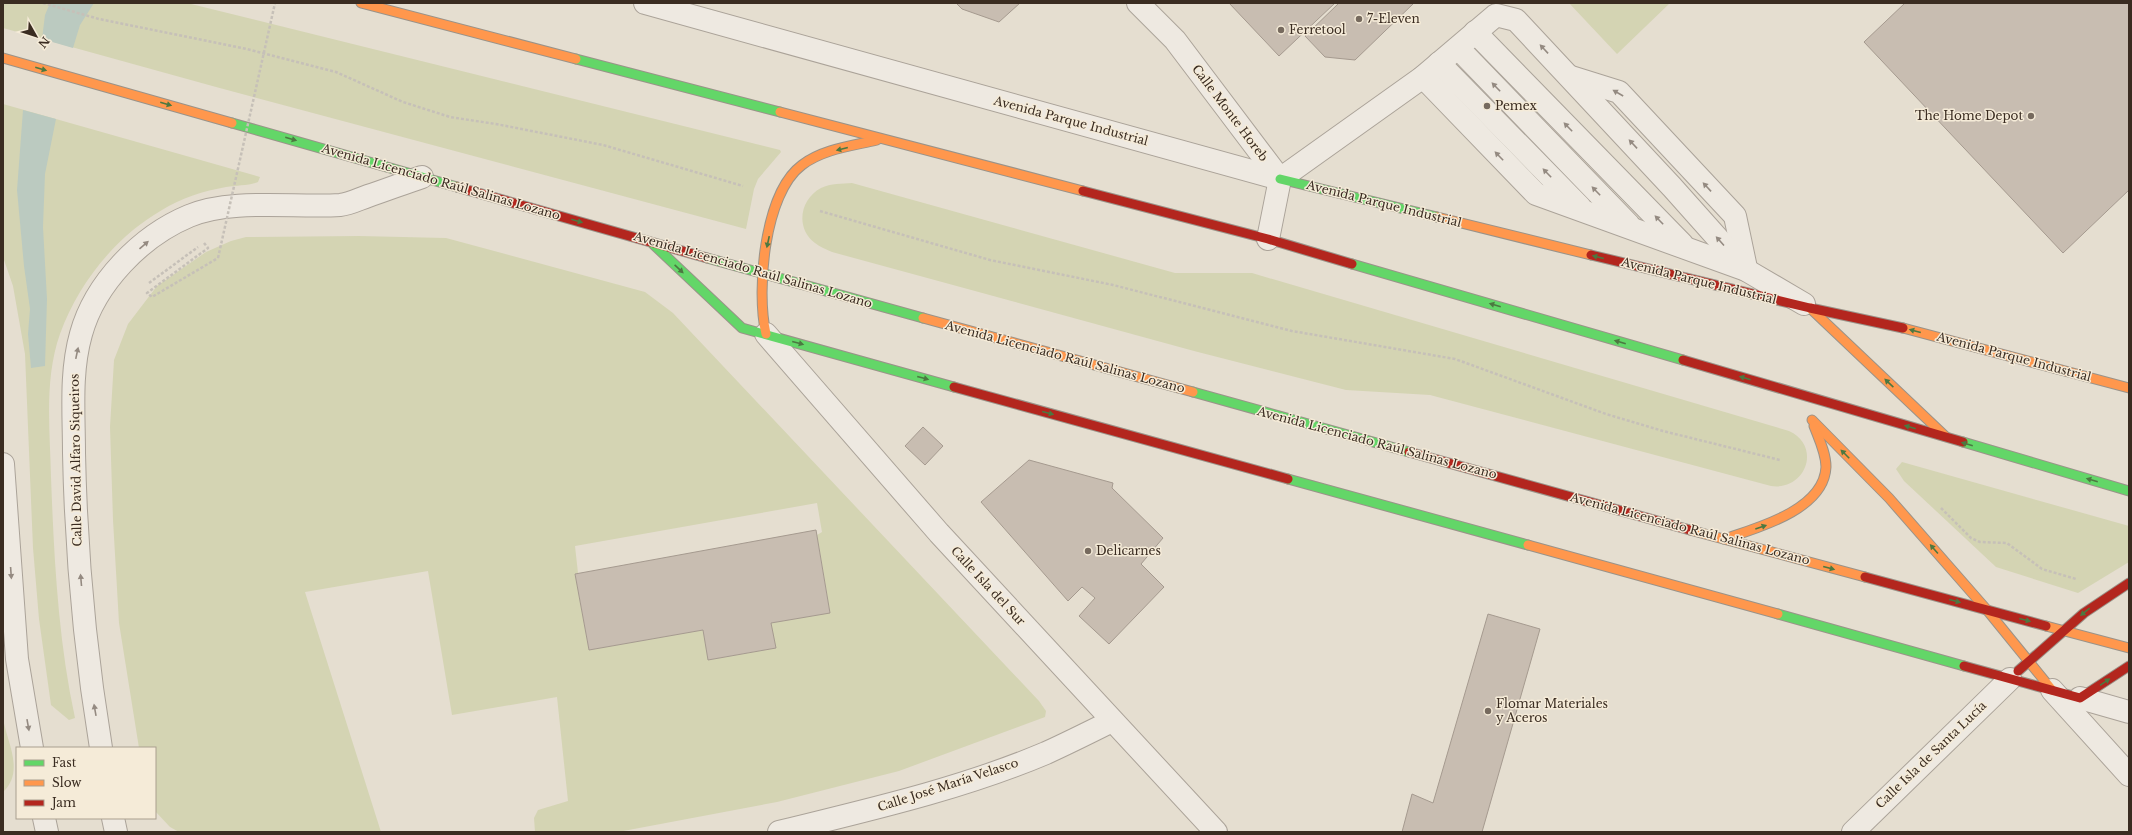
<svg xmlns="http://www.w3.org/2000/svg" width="2132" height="835" font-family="'Libre Baskerville',serif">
	<rect width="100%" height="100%" fill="#e5ded0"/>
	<g fill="#d4d4b3" fill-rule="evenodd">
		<polygon points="3,3 187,3 780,150 781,152 758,179 754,189 746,229 216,87 3,28"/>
		<polygon points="1569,3 1670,3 1617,54"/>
		<path d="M3 104 260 177 258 182C248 186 237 185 226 187 204 191 181 198 162 210 115 237 78 284 60 334 44 379 50 430 51 477 54 557 58 639 75 718L69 720 51 705 39 619 33 548 25 354 13 286 3 257Z"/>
		<path d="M852 183 1175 273H1252L1789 431C1822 446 1806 491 1771 486L1430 395 1346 390 1194 351 832 252C826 249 820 247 815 243 795 228 800 199 821 188 831 183 842 184 852 183Z"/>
		<path d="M359 236 446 238 645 292 673 313 1039 701 1046 711 1045 717 899 771 777 802 618 832H535L534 818 538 810 568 801 557 697 452 715 428 571 305 592 381 832H179L170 827 155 811V748H139L119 623 113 520 110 427 114 360 128 324 157 286 206 252 231 241 246 237ZM817 503 822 532 817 535 830 612 771 623 775 648 708 660 703 630 589 650 575 574 578 573 575 546Z"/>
		<polygon points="1902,462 2129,526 2129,562 2078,593 1996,567 1904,481 1896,469"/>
		<path d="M3 718C7 743 25 771 3 792Z"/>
	</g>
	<g fill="#bbcac0">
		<polygon points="50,3 94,3 80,25 73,48 42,39 45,15"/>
		<polygon points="23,110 56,119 45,174 43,227 47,299 45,366 31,368 28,334 30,309 24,266 17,190"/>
	</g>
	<g fill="#c8bdb1" stroke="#a59a8f">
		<polygon points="956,3 1020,3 999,22 962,9"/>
		<polygon points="1229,3 1335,3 1279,56"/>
		<polygon points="1339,3 1414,3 1355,60 1325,57 1305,36"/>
		<polygon points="1905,3 2129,3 2129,190 2063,253 1864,42"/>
		<polygon points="923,427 943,446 925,465 905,446"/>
		<polygon points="1029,460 1113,483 1112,488 1163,538 1141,564 1164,587 1109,644 1079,616 1095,598 1082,587 1068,601 981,502"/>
		<polygon points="816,530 830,613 771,623 776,648 708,660 703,630 589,650 575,574"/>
		<polygon points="1488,614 1540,629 1482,832 1402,832 1412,794 1433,803"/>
	</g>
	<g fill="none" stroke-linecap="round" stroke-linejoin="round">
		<g stroke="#aba399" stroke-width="24">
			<g id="lane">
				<polyline points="1475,32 1682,244"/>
				<polyline points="1458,48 1629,225"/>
				<polyline points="1439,63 1580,207"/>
				<polyline points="1423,77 1536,194 1746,270 1804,304"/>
				<polyline points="1571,77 1619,92 1735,216 1746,268"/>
				<polyline points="1280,179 1423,77 1496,15 1516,20 1672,187 1746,270"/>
				<polyline points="2080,698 2129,712"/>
			</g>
		</g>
		<g stroke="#aba399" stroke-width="24">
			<g id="street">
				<polyline points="645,3 1280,179"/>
				<polyline points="1138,3 1175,40 1280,179 1268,239"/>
				<polyline points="766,334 939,533 1216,832"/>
				<polyline points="3,464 17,659 32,748"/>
				<polyline points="2052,690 2129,775"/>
				<path d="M101 748C85 651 76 552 74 453 74 413 70 373 81 334 95 283 141 236 189 216 231 198 295 208 340 205 350 204 359 199 368 196 386 190 404 183 422 177"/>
				<polyline points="44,818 47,832"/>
				<polyline points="113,818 116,832"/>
				<path d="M779 832C868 810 961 789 1046 753 1068 743 1090 732 1112 721"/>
				<polyline points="1853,832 2010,679"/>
			</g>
		</g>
		<g stroke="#9a9389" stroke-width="11">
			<g id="fast">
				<polyline points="576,59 780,112"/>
				<polyline points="232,123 457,187"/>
				<polyline points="1280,179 1437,217"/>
				<polyline points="653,244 742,328 954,387"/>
				<polyline points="707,258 923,318"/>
				<polyline points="1352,264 1683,360"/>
				<polyline points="1193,392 1409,452"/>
				<polyline points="1963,442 2129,491"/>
				<polyline points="1288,479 1528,545"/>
				<polyline points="1778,614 1964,666"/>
			</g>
		</g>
		<g stroke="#9a9389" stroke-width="11">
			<g id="slow">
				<polyline points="361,3 576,59"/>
				<polyline points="3,58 232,123"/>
				<polyline points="780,112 1083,191"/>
				<polyline points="1437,217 1591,255"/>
				<polyline points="1810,308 1945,436"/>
				<polyline points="923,318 1193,392"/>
				<polyline points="1903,328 2129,388"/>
				<path d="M766 334C756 291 764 193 802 165 823 149 852 146 877 140"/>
				<polyline points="1812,420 1889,498 1987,610 2052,690"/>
				<polyline points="1690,530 1865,577"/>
				<path d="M1724 539C1757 528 1824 510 1826 467 1826 453 1819 439 1814 426"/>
				<polyline points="1528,545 1778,614"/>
				<polyline points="2046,626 2129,648"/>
			</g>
		</g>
		<g stroke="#9a9389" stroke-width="11">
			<g id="jam">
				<polyline points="457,187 707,258"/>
				<polyline points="1083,191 1268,239 1352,264"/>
				<polyline points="1591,255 1810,308 1903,328"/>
				<polyline points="1683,360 1963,442"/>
				<polyline points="954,387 1288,479"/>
				<polyline points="1409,452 1690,530"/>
				<polyline points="1865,577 2046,626"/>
				<polyline points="1964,666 2080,698 2129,666"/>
				<polyline points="2018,671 2084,613 2129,583"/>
			</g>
		</g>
		<g stroke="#c6c0b8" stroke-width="2.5" stroke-dasharray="3 2" stroke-linecap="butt">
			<polyline points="43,3 99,19 247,49 336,72 403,102 450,117 496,124 603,145 743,186"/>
			<polyline points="820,211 990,260 1113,285 1292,331 1455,359 1606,414 1663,431 1780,460"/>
			<polyline points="204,243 208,248 147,293 152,297 218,258"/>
			<polyline points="149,283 198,247"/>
			<polyline points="1941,508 1971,538 1980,542 2007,543 2042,569 2076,579"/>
		</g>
		<use href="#lane" stroke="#eee9e1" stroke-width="22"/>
		<use href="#street" stroke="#eee9e1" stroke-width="22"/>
		<use href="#fast" stroke="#63d668" stroke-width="9"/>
		<use href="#slow" stroke="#ff974d" stroke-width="9"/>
		<use href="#jam" stroke="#b3261e" stroke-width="9"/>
		<polyline stroke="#c6c0b8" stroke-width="2.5" stroke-dasharray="3 2" stroke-linecap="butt" points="218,258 275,3"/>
	</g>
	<defs><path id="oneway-solid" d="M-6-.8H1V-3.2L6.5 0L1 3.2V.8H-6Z"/></defs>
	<g fill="#948a81">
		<use href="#oneway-solid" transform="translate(1544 49) rotate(-133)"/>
		<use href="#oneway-solid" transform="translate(1496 87) rotate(-134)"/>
		<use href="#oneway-solid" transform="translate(1618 93) rotate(-150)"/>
		<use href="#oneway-solid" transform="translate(1568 127) rotate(-134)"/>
		<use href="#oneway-solid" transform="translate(1633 144) rotate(-133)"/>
		<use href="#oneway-solid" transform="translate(1499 156) rotate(-134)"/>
		<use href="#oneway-solid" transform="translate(1547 173) rotate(-134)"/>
		<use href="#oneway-solid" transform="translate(1707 187) rotate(-133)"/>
		<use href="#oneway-solid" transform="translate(1596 191) rotate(-134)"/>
		<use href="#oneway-solid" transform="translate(1659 220) rotate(-134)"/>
		<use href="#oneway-solid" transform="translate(1720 241) rotate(-132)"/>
		<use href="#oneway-solid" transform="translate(144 245) rotate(-41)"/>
		<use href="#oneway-solid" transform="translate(77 353) rotate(-78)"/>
		<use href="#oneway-solid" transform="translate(11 573) rotate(86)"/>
		<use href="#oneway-solid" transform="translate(81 580) rotate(-95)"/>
		<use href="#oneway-solid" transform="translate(95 710) rotate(-100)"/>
		<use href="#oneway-solid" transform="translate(28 725) rotate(80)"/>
	</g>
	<g fill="#4c7841">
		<use href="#oneway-solid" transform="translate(41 69) rotate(16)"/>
		<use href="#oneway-solid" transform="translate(166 104) rotate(16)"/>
		<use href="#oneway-solid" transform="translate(291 139) rotate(16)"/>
		<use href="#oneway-solid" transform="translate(842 149) rotate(166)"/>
		<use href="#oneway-solid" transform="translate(577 221) rotate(16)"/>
		<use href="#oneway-solid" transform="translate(768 242) rotate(102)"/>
		<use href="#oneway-solid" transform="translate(1598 257) rotate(-166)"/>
		<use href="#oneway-solid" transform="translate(679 269) rotate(43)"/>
		<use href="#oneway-solid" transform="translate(1495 305) rotate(-164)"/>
		<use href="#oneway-solid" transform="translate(1915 331) rotate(-165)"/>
		<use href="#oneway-solid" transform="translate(1620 342) rotate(-164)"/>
		<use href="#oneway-solid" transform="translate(798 343) rotate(15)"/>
		<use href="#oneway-solid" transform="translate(923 378) rotate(15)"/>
		<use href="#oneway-solid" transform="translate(1745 378) rotate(-164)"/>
		<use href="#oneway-solid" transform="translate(1889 383) rotate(-137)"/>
		<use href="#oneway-solid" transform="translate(1048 413) rotate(15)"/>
		<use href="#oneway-solid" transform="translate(1910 427) rotate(-164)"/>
		<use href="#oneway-solid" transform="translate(1967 444) rotate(-164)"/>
		<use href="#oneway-solid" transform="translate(1845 454) rotate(-135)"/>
		<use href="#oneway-solid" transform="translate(2092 480) rotate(-164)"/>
		<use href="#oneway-solid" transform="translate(1761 527) rotate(-19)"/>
		<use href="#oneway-solid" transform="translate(1934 549) rotate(-131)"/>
		<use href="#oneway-solid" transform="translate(1829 568) rotate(15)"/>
		<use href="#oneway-solid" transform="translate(1955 601) rotate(15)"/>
		<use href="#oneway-solid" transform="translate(2085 612) rotate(141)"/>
		<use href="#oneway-solid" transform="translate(2025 620) rotate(15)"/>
		<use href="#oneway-solid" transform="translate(2105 682) rotate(-34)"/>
	</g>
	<g fill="#766a5e" stroke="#f5ebd8" stroke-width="1.5">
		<circle cx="1359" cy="19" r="4"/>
		<circle cx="1281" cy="30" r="4"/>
		<circle cx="1487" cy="106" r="4"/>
		<circle cx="2031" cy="116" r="4"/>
		<circle cx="1088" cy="551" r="4"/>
		<circle cx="1488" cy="711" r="4"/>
	</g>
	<g text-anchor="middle" stroke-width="3" stroke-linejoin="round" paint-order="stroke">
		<g font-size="12" fill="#3a2c21" stroke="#f5ebd8" text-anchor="start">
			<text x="1367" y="23">7-Eleven</text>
			<text x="1289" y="34">Ferretool</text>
			<text x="1495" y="110">Pemex</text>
			<text x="2023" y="120" text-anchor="end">The Home Depot</text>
			<text x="1096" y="555">Delicarnes</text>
			<text x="1496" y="708">Flomar Materiales<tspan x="1496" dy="14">y Aceros</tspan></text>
		</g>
		<g font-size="12" fill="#3a2c21" stroke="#f5ebd8">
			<text transform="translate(1230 113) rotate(53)" y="4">Calle Monte Horeb</text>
			<text transform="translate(1071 121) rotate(15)" y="4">Avenida Parque Industrial</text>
			<text transform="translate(441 182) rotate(16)" y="4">Avenida Licenciado Raúl Salinas Lozano</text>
			<text transform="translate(1384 204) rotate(14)" y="4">Avenida Parque Industrial</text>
			<text transform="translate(753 270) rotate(16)" y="4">Avenida Licenciado Raúl Salinas Lozano</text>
			<text transform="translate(1699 281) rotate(14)" y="4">Avenida Parque Industrial</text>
			<text transform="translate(1065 357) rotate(15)" y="4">Avenida Licenciado Raúl Salinas Lozano</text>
			<text transform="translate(2014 357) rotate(15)" y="4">Avenida Parque Industrial</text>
			<text transform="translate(1377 443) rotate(15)" y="4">Avenida Licenciado Raúl Salinas Lozano</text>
			<text transform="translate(76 460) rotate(-91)" y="4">Calle David Alfaro Siqueiros</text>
			<text transform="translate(1690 529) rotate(15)" y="4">Avenida Licenciado Raúl Salinas Lozano</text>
			<text transform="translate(988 586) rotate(47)" y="4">Calle Isla del Sur</text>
			<text transform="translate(1931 755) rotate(-44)" y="4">Calle Isla de Santa Lucía</text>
			<text transform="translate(948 785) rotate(-18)" y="4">Calle José María Velasco</text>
		</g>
	</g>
	<rect width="2132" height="835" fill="none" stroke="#3a2c21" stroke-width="8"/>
	<rect x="16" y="747" width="140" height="72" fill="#f5ebd8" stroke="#aa9f8f"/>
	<rect x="24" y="760" width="20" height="6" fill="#63d668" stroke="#aa9f8f"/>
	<text x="52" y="767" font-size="12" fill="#3a2c21">Fast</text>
	<rect x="24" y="780" width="20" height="6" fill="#ff974d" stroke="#aa9f8f"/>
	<text x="52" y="787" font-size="12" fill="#3a2c21">Slow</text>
	<rect x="24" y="800" width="20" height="6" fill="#b3261e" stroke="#aa9f8f"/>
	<text x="52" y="807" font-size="12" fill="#3a2c21">Jam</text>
	<g transform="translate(36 36) rotate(129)" stroke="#f5ebd8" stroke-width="3" paint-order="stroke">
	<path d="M0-3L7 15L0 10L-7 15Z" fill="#3a2c21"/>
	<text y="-6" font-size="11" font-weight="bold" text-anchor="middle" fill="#3a2c21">N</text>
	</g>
</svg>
